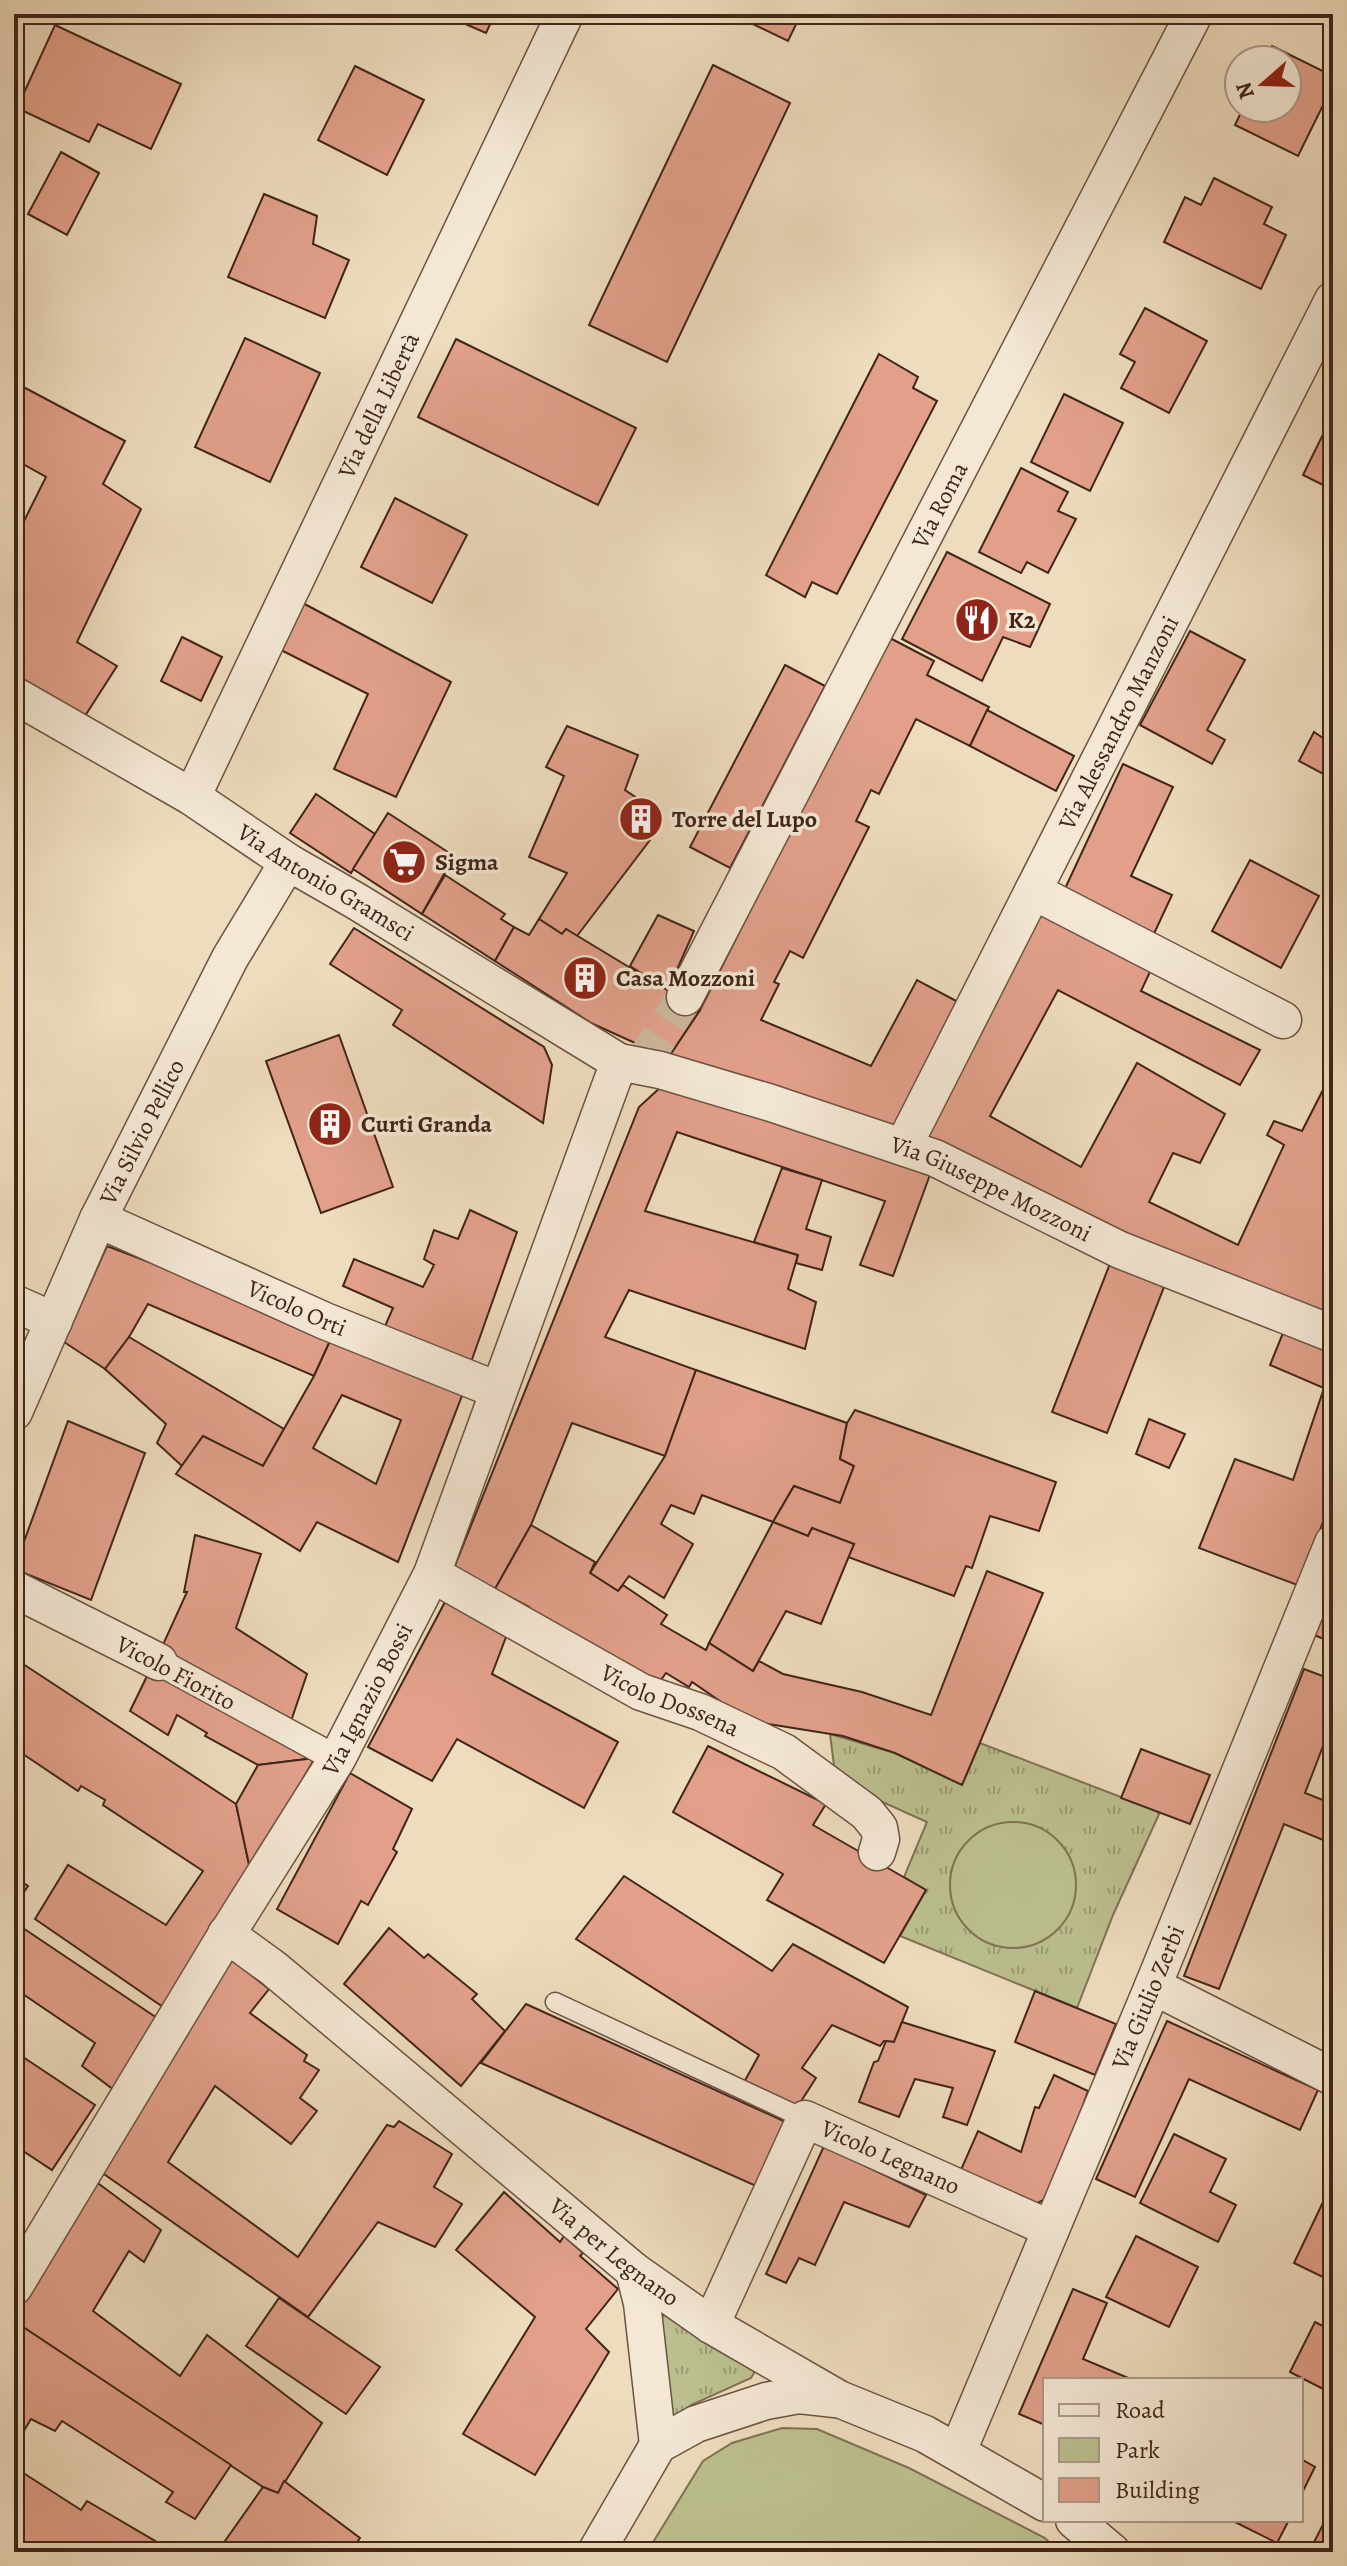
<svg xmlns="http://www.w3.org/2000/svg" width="1347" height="2566" font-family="Alegreya,serif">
	<defs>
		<pattern id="grass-tufts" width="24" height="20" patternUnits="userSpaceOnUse" patternTransform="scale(2)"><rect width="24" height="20" fill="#bcbf8f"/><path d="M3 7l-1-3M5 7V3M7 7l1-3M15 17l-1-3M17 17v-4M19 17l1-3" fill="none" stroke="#9a9b74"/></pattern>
	</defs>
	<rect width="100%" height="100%" fill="#eedcbe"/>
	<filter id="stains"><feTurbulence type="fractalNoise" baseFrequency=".0025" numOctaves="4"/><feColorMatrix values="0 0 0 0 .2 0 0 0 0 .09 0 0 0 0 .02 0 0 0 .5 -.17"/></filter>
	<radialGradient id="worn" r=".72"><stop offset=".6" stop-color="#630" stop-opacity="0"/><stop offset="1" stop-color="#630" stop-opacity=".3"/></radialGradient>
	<g fill="url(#grass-tufts)" stroke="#7f7254" stroke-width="2">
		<polygon points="830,1734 895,1753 962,1785 980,1743 1160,1812 1113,1915 1077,2008 900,1936 926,1890 904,1877 927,1822 836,1781"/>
		<polygon points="667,2313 754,2367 754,2373 751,2378 691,2405 668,2422 660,2319"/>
	</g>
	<g fill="#bcbf8f" stroke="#7f7254" stroke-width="2">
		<circle cx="1013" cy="1885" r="63"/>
		<polygon points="782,2428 817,2429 909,2468 1045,2538 1059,2552 647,2552 703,2461 732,2443"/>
	</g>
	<g fill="#e2a08b" stroke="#422519" stroke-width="2" fill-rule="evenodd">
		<polygon points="442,14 495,14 486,33"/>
		<polygon points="732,14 801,14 788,41"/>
		<polygon points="55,25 181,84 151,149 98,124 89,142 17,108"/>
		<polygon points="1272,46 1333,76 1333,85 1298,156 1235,125 1243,108 1287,108 1287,60 1266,60"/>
		<polygon points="713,65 790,103 667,362 589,325"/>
		<polygon points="355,66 424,100 387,175 318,140"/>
		<polygon points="61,152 99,173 67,235 28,214"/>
		<polygon points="1214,178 1272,207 1264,224 1286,235 1261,289 1164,242 1185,197 1201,205"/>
		<polygon points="264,194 317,216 313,244 349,260 325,318 228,277"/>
		<polygon points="1145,308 1207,341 1169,413 1121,388 1135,362 1120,354"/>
		<polygon points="245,338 320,373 270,482 195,447"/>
		<polygon points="456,339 636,428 598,505 418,417"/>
		<polygon points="879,354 918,377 913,388 937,401 837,594 812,582 805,597 766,575"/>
		<polygon points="14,382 125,441 103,484 141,509 77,642 117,666 85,716 14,676 14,541 46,477 14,459"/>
		<polygon points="1064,394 1123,423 1090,491 1031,462"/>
		<polygon points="1333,414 1333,490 1303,475"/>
		<polygon points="1021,468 1068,492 1058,511 1076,519 1048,573 1027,562 1021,573 979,552"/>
		<polygon points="395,498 467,535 432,603 361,567"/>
		<polygon points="947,552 1050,604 1030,647 1003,637 982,681 902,639"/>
		<polygon points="299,601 451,682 396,797 334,769 368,694 275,647"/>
		<polygon points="1190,631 1245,660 1207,730 1225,740 1212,764 1140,725"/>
		<polygon points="182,637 222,657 201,701 161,681"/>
		<polygon points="888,637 934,661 927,675 989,707 970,746 916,719 879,794 871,790 856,821 869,827 803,958 790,951 774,982 779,984 761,1020 871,1066 917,980 960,1003 900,1123 883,1132 668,1058 700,1010"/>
		<polygon points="785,665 825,686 730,868 690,847"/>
		<polygon points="987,710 1074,756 1056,791 970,746"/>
		<polygon points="1333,719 1333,779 1299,761 1314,732 1323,738"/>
		<polygon points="567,726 638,755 625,790 640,800 626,823 650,840 577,936 566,929 562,934 539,919 567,873 529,857 564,776 546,767"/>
		<polygon points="1123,764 1173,787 1131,876 1172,895 1152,938 1062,895"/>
		<polygon points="316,794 375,834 351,873 290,833"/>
		<polygon points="639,803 648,808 655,822 652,832 645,836 626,823"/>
		<polygon points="388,813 454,856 422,914 353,869"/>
		<polygon points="1250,860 1319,896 1281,968 1212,931"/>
		<polygon points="445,875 505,914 501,919 514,927 495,961 422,914"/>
		<polygon points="1041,908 1155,961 1141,991 1260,1050 1240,1085 1058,990 990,1116 1081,1167 1137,1063 1225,1114 1200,1163 1173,1153 1149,1202 1238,1245 1284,1145 1267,1135 1274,1121 1302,1131 1326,1084 1333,1088 1333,1291 1320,1318 1118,1241 919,1139"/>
		<polygon points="658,915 694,931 668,990 630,966"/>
		<polygon points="539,919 562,934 566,929 700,1010 668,1058 591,1023 495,961 514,927 529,935"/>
		<polygon points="354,928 544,1047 552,1065 543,1123 393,1025 402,1010 330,964"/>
		<polygon points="339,1035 393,1187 321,1213 266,1061"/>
		<polygon points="662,1086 931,1172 893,1276 860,1265 885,1201 677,1132 645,1211 798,1255 788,1289 816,1302 805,1349 629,1290 605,1337 696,1370 665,1456 572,1423 531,1525 495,1589 454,1568 639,1107"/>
		<polygon points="782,1168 822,1180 806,1229 831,1237 822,1270 796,1263 798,1255 754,1242"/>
		<polygon points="470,1210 517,1232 469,1368 382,1333 393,1308 343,1286 354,1259 423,1287 434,1265 424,1259 434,1230 458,1239"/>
		<polygon points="107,1246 319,1327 330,1341 314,1376 148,1304 129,1337 105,1369 64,1342"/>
		<polygon points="1111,1261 1164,1287 1107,1433 1052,1412"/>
		<polygon points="1285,1328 1333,1347 1333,1494 1300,1586 1199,1548 1235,1459 1293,1480 1324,1388 1270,1365"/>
		<polygon points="129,1337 284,1429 263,1466 203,1436 182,1466 157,1443 166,1424 105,1369"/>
		<path d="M330 1341 423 1380 424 1378 463 1393 398 1562 317 1522 300 1551 176 1474 203 1436 263 1466 314 1376ZM342 1395 401 1420 376 1484 313 1448Z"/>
		<polygon points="696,1370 847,1423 840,1459 854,1466 840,1503 794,1486 773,1522 702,1495 694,1514 671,1505 661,1524 693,1544 664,1598 629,1576 618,1591 590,1573 665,1456"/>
		<polygon points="855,1410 1056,1482 1039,1531 990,1516 972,1568 966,1566 954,1596 848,1557 854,1544 812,1528 808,1536 773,1522 794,1486 840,1503 854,1466 840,1459 847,1423"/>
		<polygon points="1149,1419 1185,1434 1169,1468 1136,1454"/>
		<polygon points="68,1421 145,1453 91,1600 14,1569"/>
		<polygon points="773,1522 808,1536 812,1528 854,1544 821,1624 786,1611 753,1671 709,1643"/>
		<polygon points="531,1525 595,1562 590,1573 618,1591 623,1585 667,1615 661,1624 706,1650 709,1643 753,1671 759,1661 783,1674 862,1692 931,1715 987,1571 1043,1593 962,1785 895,1753 843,1736 749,1721 692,1682 689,1687 666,1673 655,1688 525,1614 529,1607 495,1589"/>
		<polygon points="195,1535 261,1554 236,1628 307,1674 289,1727 161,1649 187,1592 184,1592"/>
		<polygon points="1333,1586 1333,1643 1314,1635"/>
		<polygon points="445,1602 506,1637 492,1674 618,1742 584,1808 457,1739 432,1781 368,1747"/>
		<polygon points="14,1658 236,1804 250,1869 166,2009 35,1919 68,1865 166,1925 203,1871 103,1805 105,1800 81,1786 78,1791 14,1748"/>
		<polygon points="151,1668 315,1758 258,1765 205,1736 207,1733 177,1715 168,1735 130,1711"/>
		<polygon points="1304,1669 1333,1680 1333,1730 1330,1728 1305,1793 1333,1804 1333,1844 1284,1824 1219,1989 1184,1976"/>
		<polygon points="708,1746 826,1804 813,1825 926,1890 884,1963 767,1900 783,1874 673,1812"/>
		<polygon points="1141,1749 1210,1775 1190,1824 1121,1798"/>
		<polygon points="315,1758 250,1869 236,1804 258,1765"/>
		<polygon points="350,1773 412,1809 393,1849 397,1852 368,1905 361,1901 338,1944 277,1909"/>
		<polygon points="14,1876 28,1886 14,1907"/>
		<polygon points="624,1876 772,1971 793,1944 908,2007 894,2042 884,2041 880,2046 832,2025 802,2068 816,2078 798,2106 743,2084 759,2055 576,1939"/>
		<polygon points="14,1922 160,2020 114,2090 82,2066 95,2043 14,1988"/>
		<polygon points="389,1928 424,1958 428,1954 477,1994 472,1999 505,2031 461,2086 344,1984"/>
		<polygon points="232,1960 269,1989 250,2013 307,2055 304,2061 319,2070 300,2098 317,2111 291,2144 215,2086 168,2162 298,2257 387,2125 394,2127 399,2121 452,2154 434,2187 462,2204 435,2247 378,2222 308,2317 101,2172 188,2012"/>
		<polygon points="1035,1991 1116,2024 1095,2075 1015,2042"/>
		<polygon points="526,2004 788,2123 756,2186 481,2063"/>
		<polygon points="1167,2021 1318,2090 1300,2130 1189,2079 1135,2197 1096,2179"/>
		<polygon points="902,2022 995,2051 967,2125 943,2117 953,2088 915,2079 899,2117 859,2102 874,2062 878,2061 886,2041 894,2042"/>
		<polygon points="14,2051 95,2105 52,2170 14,2145"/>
		<polygon points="1054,2075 1088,2091 1050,2197 1029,2207 960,2172 978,2131 1021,2152 1035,2107 1039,2108"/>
		<polygon points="1174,2134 1226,2159 1210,2192 1236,2205 1218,2242 1140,2203"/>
		<polygon points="824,2146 926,2195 909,2227 844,2202 815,2265 799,2258 786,2283 766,2274"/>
		<polygon points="95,2181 161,2230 144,2262 129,2251 93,2311 180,2376 207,2335 322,2423 278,2493 263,2487 14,2321 14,2309"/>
		<polygon points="1333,2181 1333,2282 1294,2263"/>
		<polygon points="504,2192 560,2242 564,2236 583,2253 580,2256 618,2289 586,2329 609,2352 535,2475 463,2434 535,2317 456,2250"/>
		<polygon points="1136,2236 1198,2267 1169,2327 1106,2297"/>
		<polygon points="1073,2289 1107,2303 1083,2359 1133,2380 1045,2380 1045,2425 1019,2414"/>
		<polygon points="279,2298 380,2367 346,2414 246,2346"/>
		<polygon points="14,2321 231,2465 195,2519 166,2502 173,2492 62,2421 55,2431 31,2419 14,2447"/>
		<polygon points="1315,2322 1333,2331 1333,2394 1290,2372"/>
		<polygon points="1301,2459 1315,2467 1301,2495"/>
		<polygon points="14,2467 81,2510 87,2501 174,2552 14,2552"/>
		<polygon points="284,2481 360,2538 350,2552 240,2552 225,2541 263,2487 278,2493"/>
		<polygon points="1333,2505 1333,2552 1309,2552"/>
		<polygon points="1231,2520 1289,2520 1277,2543"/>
	</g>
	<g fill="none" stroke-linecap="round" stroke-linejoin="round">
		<polyline stroke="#ccb79d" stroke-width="36" stroke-dasharray="36 18" stroke-linecap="butt" points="640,1067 685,997"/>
		<g stroke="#6d5342" stroke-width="21">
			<polyline id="service" points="555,2002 805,2119"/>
		</g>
		<g stroke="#6d5342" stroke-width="29">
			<polyline id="pedestrian" points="159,1662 337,1759"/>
		</g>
		<g stroke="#6d5342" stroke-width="39">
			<g id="minor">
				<path id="s1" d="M14 695 192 797 288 862 356 901 619 1062 660 1070 771 1103 935 1158 1120 1250 1333 1334"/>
				<path id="s2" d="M192 797 565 14"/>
				<polyline points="1033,891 1283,1020"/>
				<path id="s3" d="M685 997 1194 14"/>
				<path id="s4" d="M903 1147 1333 300"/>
				<path id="s5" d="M98 1219 325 1321 497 1390"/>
				<polyline points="14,1303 54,1321"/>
				<path id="s6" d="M14 1412 98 1219 230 958 288 862"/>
				<path id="s7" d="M432 1574 641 1692 700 1712 784 1752 867 1813 879 1828 881 1839 877 1852"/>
				<polyline points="14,1589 159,1662"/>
				<path id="s8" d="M226 1934 273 1968 634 2271 711 2325 839 2399 925 2434 1045 2503"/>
				<polyline points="1153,1986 1333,2077"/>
				<polyline points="634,2271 642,2303 658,2445"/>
				<path id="s9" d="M14 2287 220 1945 337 1759 432 1574 619 1062"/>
				<path id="s10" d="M711 2325 805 2119 1051 2229"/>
				<path id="s11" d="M958 2451 1153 1986 1333 1543"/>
				<polyline points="1074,2520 1112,2552"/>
				<polyline points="596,2552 658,2445 696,2424 766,2401 799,2395 835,2399"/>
			</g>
		</g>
		<use href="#service" stroke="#f4e8d5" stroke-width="18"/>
		<use href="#pedestrian" stroke="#f4e8d5" stroke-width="26"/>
		<use href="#minor" stroke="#f4e8d5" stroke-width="36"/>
	</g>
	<defs>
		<g id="restaurant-disc" transform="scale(2.3)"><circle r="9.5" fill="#8f2418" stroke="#f4e8d5"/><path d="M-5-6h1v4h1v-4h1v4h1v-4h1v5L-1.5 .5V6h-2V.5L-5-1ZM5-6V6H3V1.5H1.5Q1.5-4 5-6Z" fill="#fff"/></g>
		<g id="building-disc" transform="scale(2.3)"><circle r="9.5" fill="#8f2418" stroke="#f4e8d5"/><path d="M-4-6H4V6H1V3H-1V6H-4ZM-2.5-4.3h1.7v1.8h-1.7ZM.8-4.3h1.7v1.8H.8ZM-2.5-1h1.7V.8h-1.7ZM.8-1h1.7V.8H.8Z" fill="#fff"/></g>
		<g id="supermarket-disc" transform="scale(2.3)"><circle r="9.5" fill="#8f2418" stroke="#f4e8d5"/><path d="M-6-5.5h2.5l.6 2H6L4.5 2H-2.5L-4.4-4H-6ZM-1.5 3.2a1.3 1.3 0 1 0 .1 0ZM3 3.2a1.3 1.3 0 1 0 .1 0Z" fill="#fff"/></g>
	</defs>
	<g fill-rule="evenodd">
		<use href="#restaurant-disc" x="977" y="620"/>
		<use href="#building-disc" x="641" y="819"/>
		<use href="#supermarket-disc" x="404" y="862"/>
		<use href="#building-disc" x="585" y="978"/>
		<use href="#building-disc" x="330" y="1124"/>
	</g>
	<g text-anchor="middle" stroke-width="7" stroke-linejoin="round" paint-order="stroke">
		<g font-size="24" fill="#422519" stroke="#f4e8d5">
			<text dy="8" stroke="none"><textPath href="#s2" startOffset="434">Via della Libertà</textPath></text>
			<text dy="8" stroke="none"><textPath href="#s3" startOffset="554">Via Roma</textPath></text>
			<text dy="8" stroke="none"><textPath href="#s4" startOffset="476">Via Alessandro Manzoni</textPath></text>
			<text dy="8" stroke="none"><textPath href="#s1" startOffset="364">Via Antonio Gramsci</textPath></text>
			<text dy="8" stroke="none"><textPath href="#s6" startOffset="308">Via Silvio Pellico</textPath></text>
			<text dy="8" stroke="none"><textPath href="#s1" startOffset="1102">Via Giuseppe Mozzoni</textPath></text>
			<text dy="8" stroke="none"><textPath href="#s5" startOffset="218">Vicolo Orti</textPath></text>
			<text transform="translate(176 1673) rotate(28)" y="8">Vicolo Fiorito</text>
			<text dy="8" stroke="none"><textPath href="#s9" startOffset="686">Via Ignazio Bossi</textPath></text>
			<text dy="8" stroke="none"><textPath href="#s7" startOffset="270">Vicolo Dossena</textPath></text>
			<text dy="8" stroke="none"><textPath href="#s11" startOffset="492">Via Giulio Zerbi</textPath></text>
			<text dy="8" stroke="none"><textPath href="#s10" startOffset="320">Vicolo Legnano</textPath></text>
			<text dy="8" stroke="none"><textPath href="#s8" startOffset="502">Via per Legnano</textPath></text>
		</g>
		<g font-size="24" font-weight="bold" fill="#422519" stroke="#f4e8d5" text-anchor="start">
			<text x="1008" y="628">K2</text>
			<text x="672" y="827">Torre del Lupo</text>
			<text x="435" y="870">Sigma</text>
			<text x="616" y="986">Casa Mozzoni</text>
			<text x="361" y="1132">Curti Granda</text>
		</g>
	</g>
	<rect width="1347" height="2566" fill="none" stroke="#eedcbe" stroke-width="48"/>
	<rect x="16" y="16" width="1315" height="2534" fill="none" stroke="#422519" stroke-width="4"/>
	<rect x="24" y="24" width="1299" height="2518" fill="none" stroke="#422519" stroke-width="2"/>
	<rect x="1043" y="2378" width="260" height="144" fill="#f4e8d5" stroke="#ad9a8a" stroke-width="2"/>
	<rect x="1059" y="2404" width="40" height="12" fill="#f4e8d5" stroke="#ad9a8a" stroke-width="2"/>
	<text x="1115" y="2418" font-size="24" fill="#422519">Road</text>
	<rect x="1059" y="2438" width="40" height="24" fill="#bcbf8f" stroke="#ad9a8a" stroke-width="2"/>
	<text x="1115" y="2458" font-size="24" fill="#422519">Park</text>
	<rect x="1059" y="2478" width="40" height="24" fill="#e2a08b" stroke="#ad9a8a" stroke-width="2"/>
	<text x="1115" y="2498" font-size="24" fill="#422519">Building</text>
	<g transform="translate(1263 84) rotate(250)"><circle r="38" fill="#f4e8d5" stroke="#ad9a8a" stroke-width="2"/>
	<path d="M0-6L14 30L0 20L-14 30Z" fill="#8f2418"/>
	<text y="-12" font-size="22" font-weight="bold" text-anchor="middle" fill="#422519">N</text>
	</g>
	<rect width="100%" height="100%" filter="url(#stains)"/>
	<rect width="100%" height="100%" fill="url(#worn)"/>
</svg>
